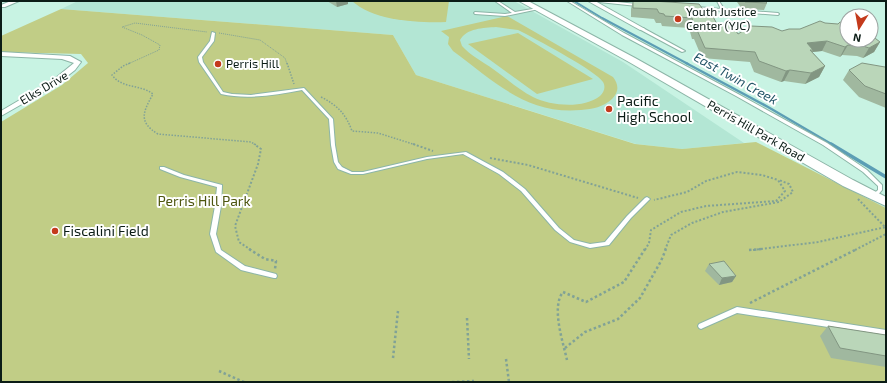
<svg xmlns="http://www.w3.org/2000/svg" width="887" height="383" font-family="'Exo 2',sans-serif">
	<rect width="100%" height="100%" fill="#c8f3e3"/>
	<polygon fill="#b3e6d4" points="78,1 514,1 623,62 744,143 682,149 636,144 416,75 393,35 61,9"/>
	<g fill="#c1cd86" fill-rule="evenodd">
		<path d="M352 1H449L446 22C418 23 374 21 352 1Z"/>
		<polygon points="61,9 393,35 416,75 635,144 682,149 756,142 886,208 886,382 1,382 1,122 62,85 88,63 81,54 1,52 1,36"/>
		<path d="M507 16 613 77C619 85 619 92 612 99 603 107 593 109 581 110 526 115 494 81 453 51L448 44 449 37 441 31ZM496 27 518 30 526 34C541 42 596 71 603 82 606 87 604 92 600 96 583 109 551 106 533 97 519 90 506 78 493 69 483 62 470 55 462 46L460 40C467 28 483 28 496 27Z"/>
		<polygon points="518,33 593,79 537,94 468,44"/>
	</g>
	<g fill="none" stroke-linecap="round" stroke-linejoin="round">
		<polyline stroke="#5c9eb5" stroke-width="2" points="574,1 602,18 688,64"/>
		<polyline stroke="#5c9eb5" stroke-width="2.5" points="686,63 768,107 833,145"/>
		<polyline stroke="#5c9eb5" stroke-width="3.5" points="831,144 886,177"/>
		<g stroke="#8cb5a7" stroke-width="2">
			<g id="service">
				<polygon points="495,1 498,1 515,12 538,8 539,9 505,16 475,14 474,13 475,12 505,14 512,13"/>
				<polygon points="567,1 570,1 624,33 738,94 827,143 867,170 882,185 882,190 876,197 872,197 871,196 878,190 878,186 863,172 823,145 736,96 622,35"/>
				<polygon points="598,1 607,1 637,4 638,5 637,6 599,2"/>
				<polygon points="717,1 719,1 724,9 778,13 779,14 778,15 697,9 696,8 697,7 721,9"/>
				<polygon points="641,28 643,28 685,51 682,52 641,30"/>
				<path d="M212 32 215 33 214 41 202 57 203 62 223 92 232 94 251 95 304 88 333 119 335 145 338 162 342 167 352 172H363L427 157 466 152 503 172 525 189 559 228 574 240 590 244 605 242 627 216 645 198 647 197 650 199 631 218 609 245 590 248 570 242 555 230 521 191 499 174 463 154 427 159 363 174H351L338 169 334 162 331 145 329 119 302 90C275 95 248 100 221 94L199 62 198 57 210 41Z"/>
				<polygon points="160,167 164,167 184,175 222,185 222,186 221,206 216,234 221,250 245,266 276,274 277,276 276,278 274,278 241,270 216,252 210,234 215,206 217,187 180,177 160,169"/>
				<polygon points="737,307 886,330 886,336 737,313 703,328 701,329 699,328 698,326 699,324"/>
			</g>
		</g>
		<g stroke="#8cb5a7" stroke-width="2">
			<g id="minor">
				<polygon points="11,1 19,1 5,7 1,7 1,5"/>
				<polygon points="588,1 595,1 645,29 640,30"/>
				<polygon points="1,52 70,56 81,62 75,70 57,84 1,116 1,111 52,81 74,63 62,59 1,56"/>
			</g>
		</g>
		<g stroke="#8cb5a7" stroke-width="2">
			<polygon id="tertiary" points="519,1 528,1 635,58 853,180 886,197 886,206 843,186 629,62"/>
		</g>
		<g stroke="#81a296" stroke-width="1" stroke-dasharray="1 1" stroke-linecap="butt">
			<polyline points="219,33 260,40 285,58 287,64"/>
			<polyline points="128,64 159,50 160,45 142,35 122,27 135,23 207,32"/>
		</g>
		<g stroke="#81a296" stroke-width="1.5" stroke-dasharray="1.5 1.5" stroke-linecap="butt">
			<path d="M130 63 123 66 112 75C122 89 140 84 153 94 143 112 138 122 158 134L251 142 256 145"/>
			<polyline points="287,63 294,84"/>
			<path d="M321 97C337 105 346 114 352 131L378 133 416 145"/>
		</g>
		<g stroke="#81a296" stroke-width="2" stroke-dasharray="2 2" stroke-linecap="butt">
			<polyline points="413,144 433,151"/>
			<polyline points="490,158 528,165 638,198"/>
			<polyline points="858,199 886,228"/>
			<polyline points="251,250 239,242 235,226 258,164 261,149 254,144"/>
			<polyline points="645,250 649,243 651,230 681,212 706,206 776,201 785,191 778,180 762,175 737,172 706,181 687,192 654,200"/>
			<polyline points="665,250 671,235 692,223 723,212 779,202 793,192 789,184 779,180"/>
			<polyline points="753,250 818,242 886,227"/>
			<polyline points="855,250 886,234"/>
		</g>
		<g stroke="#81a296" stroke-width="2.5" stroke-dasharray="2.5 2.5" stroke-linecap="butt">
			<polyline points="249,249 265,259 276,261 275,269"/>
			<polyline points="749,250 763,249"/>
			<polyline points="750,303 857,249"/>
			<polyline points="467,318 469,359"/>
			<polyline points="565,348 585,332 618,319 640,298 661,261 666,249"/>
			<polyline points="393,358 398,311"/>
			<polyline points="506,359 509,382"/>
			<path d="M567 360C563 342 551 307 563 292L586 302 624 282 645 249"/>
			<polyline points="219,371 244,382"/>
			<polyline points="452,382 474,381"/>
		</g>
		<use href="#service" fill="#fff" fill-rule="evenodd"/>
		<use href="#minor" fill="#fff" fill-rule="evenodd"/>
		<use href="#tertiary" fill="#fff" fill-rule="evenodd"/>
	</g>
	<g fill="#a0b89f">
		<polygon points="327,1 348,1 348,4 337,7"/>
		<polygon points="633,1 705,12 717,24 738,34 782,31 880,42 874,52 863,58 857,56 842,55 840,57 822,51 812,52 825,66 819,77 805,84 784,81 781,82 754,72 750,62 702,58 694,39 692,39 689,28 662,26 661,23 656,23 654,19 631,17 631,9"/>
		<polygon points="730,1 765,1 767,3 764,10 742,9 737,2 730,2"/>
		<polygon points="886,66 886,108 859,97 843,80 849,70 885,67"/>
		<polygon points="709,264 736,276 732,282 719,285 705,271"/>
		<polygon points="828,326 886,335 886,367 831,358 820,336"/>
	</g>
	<g fill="#829682">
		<polygon points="336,1 348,1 348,4 337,7"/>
		<polygon points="827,41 822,51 812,52 813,50 810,50 807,43"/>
		<polygon points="880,42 874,52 863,58 869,48"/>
		<polygon points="848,45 842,55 840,57 845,47"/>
		<polygon points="825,66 819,77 805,84 811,73"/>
		<polygon points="790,70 784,81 781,82 786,71"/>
		<polygon points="736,276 732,282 719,285 722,278"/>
	</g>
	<g fill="#bad6b9" stroke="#829682">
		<polygon points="633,1 652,1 699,4 705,12 711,13 717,24 732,25 738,34 751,26 772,27 782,31 789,29 800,29 820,21 825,23 838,24 840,22 847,24 847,40 871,40 871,35 880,42 869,48 863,46 848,45 845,47 827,41 807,43 813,50 810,50 825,66 811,73 790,70 786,71 759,61 755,52 705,48 697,30 695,29 692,18 665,16 664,14 659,13 657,9 633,8"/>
		<polygon points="744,1 765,1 767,3 745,2"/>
		<polygon points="862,63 885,67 886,66 886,94 865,86 849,70"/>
		<polygon points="724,261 736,276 722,278 709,264"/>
		<polygon points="828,326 886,335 886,356 840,348"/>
	</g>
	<g fill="#c43a1c" stroke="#fff" stroke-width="1.5">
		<circle cx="678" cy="19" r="4"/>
		<circle cx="218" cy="64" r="4"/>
		<circle cx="609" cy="109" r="4"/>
		<circle cx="55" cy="231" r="4"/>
	</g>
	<g text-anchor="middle" stroke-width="4" stroke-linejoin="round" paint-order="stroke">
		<g font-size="12" fill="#0b1c16" stroke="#fff" text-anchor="start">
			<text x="686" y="16">Youth Justice<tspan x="686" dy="14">Center (YJC)</tspan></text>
			<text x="226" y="68">Perris Hill</text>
		</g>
		<g font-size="12" fill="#0b1c16" stroke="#fff">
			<text transform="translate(44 88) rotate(-31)" y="4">Elks Drive</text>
			<text transform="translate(756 131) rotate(30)" y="4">Perris Hill Park Road</text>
		</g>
		<g font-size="13" font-style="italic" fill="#235467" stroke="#fff">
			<text transform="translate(736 78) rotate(29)" y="5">East Twin Creek</text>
		</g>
		<g font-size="14" fill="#0b1c16" stroke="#fff" text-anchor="start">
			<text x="617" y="106">Pacific<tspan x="617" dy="16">High School</tspan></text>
			<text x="63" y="236">Fiscalini Field</text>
		</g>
		<g font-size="14" fill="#4e5610" stroke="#fff">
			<text x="204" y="206">Perris Hill Park</text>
		</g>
	</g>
	<rect width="887" height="383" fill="none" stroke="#0b1c16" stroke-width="4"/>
	<g transform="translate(859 28) rotate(191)"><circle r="19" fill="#ffffff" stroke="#9da4a2"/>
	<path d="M0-3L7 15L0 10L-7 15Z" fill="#c43a1c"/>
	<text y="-6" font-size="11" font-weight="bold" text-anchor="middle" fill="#0b1c16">N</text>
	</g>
</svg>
